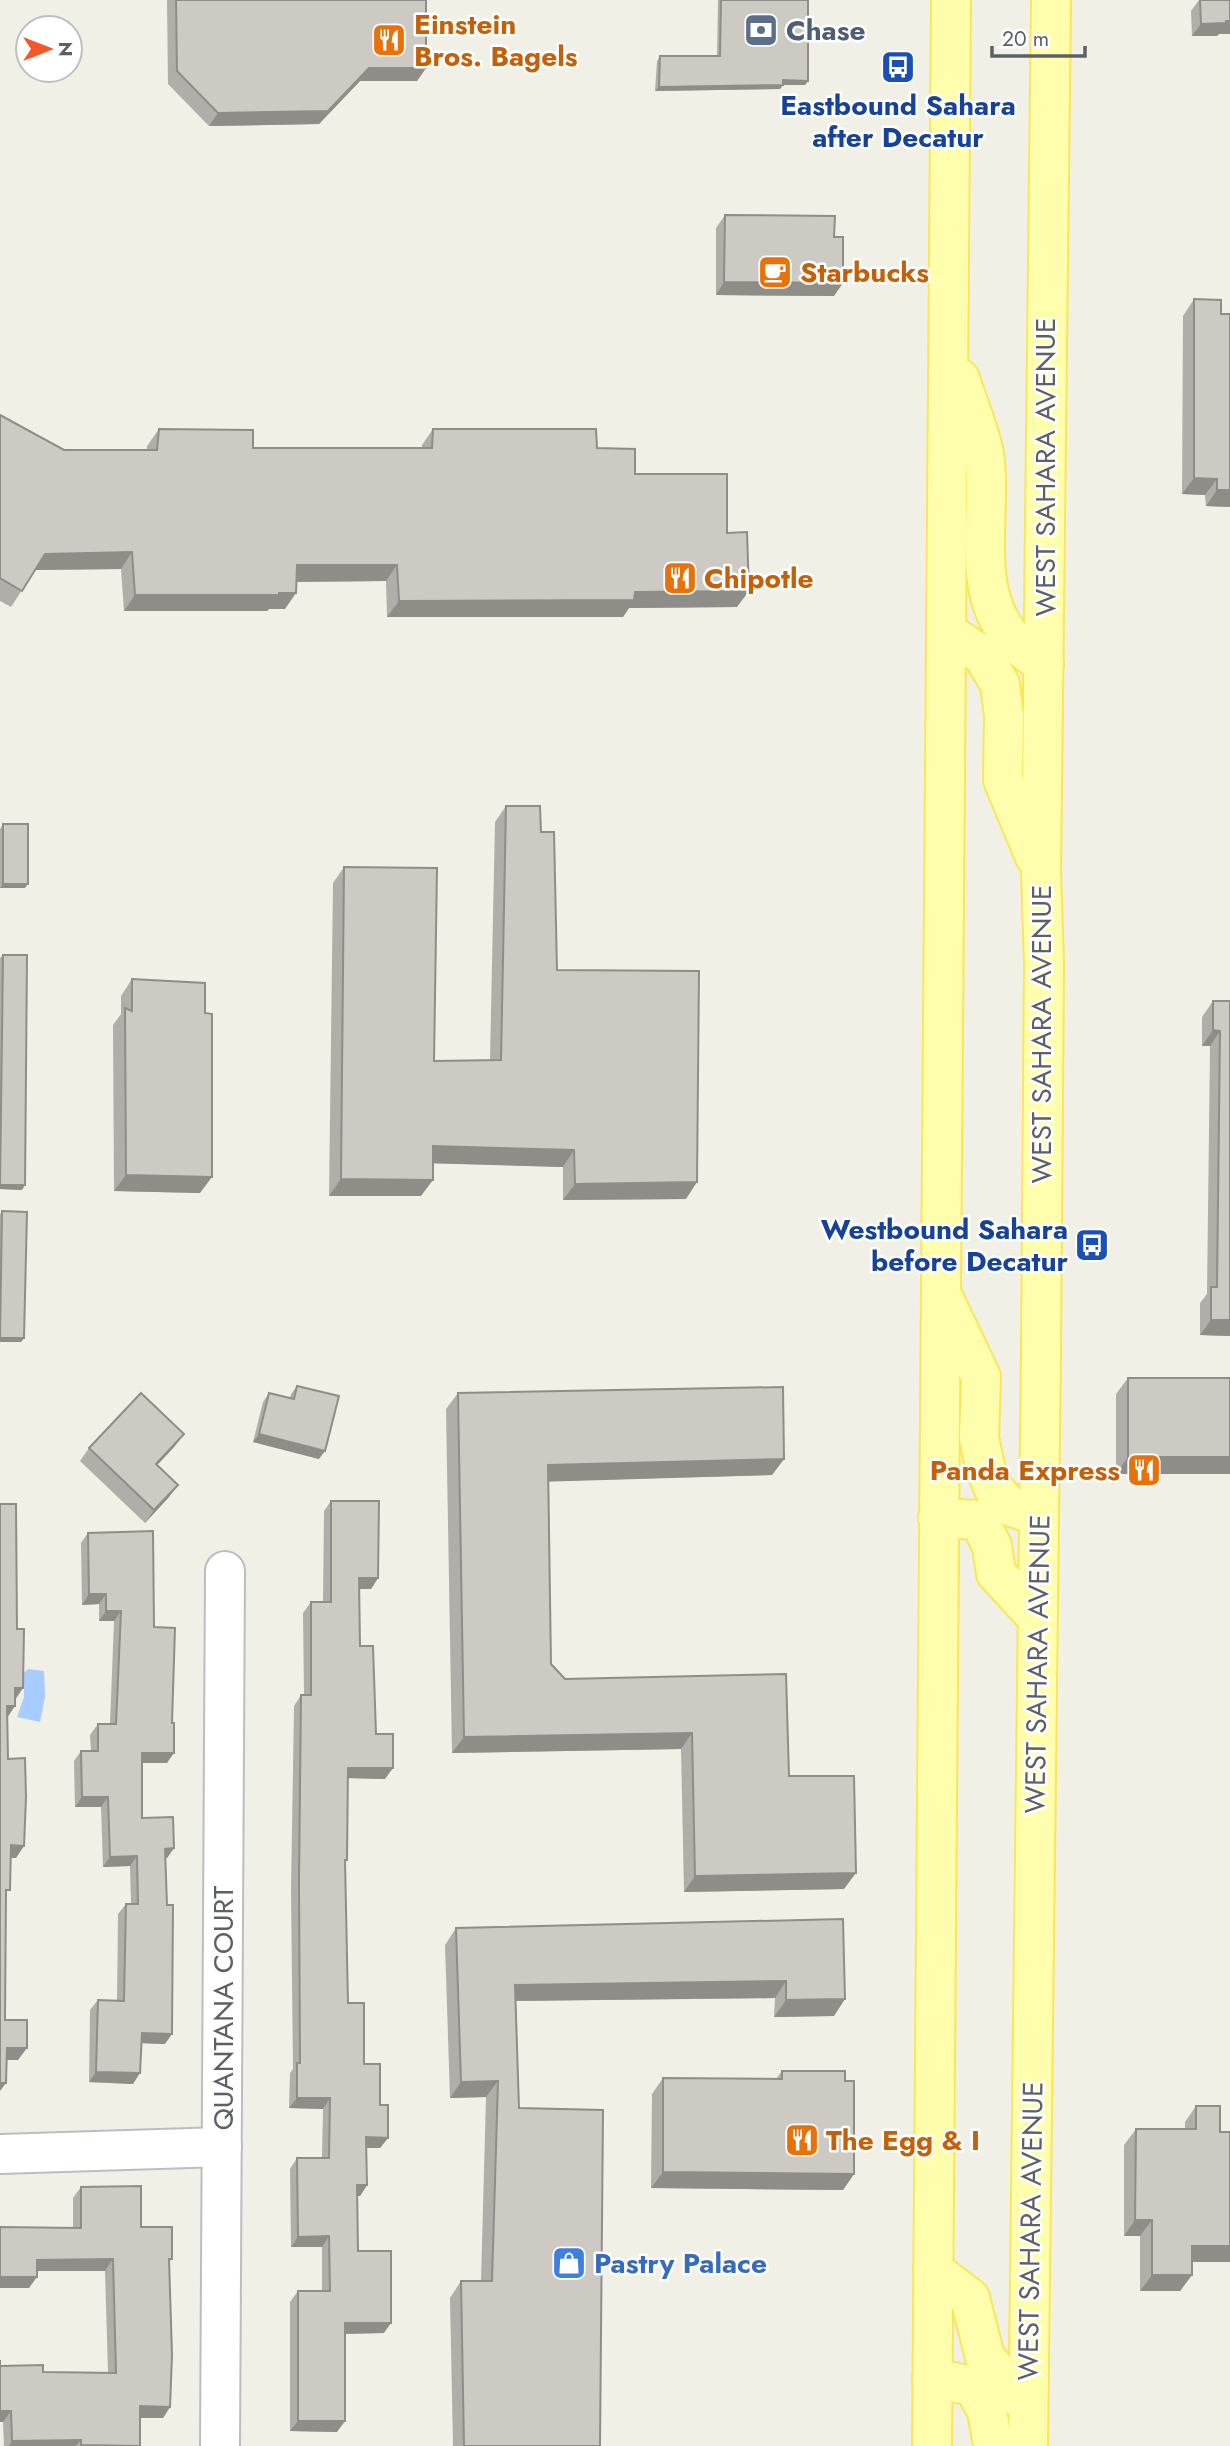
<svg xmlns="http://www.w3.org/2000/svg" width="1230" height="2446" font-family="Jost,sans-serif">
	<rect width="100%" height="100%" fill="#f1f0e6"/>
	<polygon fill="#a8ccff" points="28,1669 44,1671 45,1697 40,1722 17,1717 24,1697 24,1673"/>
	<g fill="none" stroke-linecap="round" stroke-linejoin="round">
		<g stroke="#babdc2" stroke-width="42">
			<g id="minor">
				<polyline points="0,2154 222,2147"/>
				<polyline points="220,2446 225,1571"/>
			</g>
		</g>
		<g stroke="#fbe655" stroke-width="42">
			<g id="major">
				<path d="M960 379C967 401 983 440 985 461 991 521 969 592 1014 641 1022 650 1034 657 1044 664"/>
				<polyline points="947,632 983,656 1000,684 1004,716 1003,780 1035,857"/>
				<polyline points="945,1301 981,1377 979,1438 986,1470 994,1489 1009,1506 1039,1516"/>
				<polyline points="938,1518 979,1520 992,1546 996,1573 1038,1619"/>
				<polyline points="933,2270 970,2298 985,2357 1026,2405"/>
				<polyline points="932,2378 973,2386 987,2411 992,2439 998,2446"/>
				<polyline points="932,2446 951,0"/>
				<polyline points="1028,2446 1041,1350 1044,963 1041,872 1051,0"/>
			</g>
		</g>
		<use href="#minor" stroke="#fff" stroke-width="38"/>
		<use href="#major" stroke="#fffead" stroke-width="38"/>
	</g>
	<g fill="#afaea8">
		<polygon points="167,0 426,0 426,68 417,81 360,81 319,124 209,126 168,84"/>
		<polygon points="718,0 808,0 808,81 805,85 783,85 780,89 655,91 657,61 660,56 717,56"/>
		<polygon points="1199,0 1230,0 1230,34 1219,34 1217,36 1192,36 1191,11"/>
		<polygon points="725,215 834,296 716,295 716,228"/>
		<polygon points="1194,299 1221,314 1230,314 1230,507 1206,506 1205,495 1182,494 1183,316"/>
		<polygon points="0,415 64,450 147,450 147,446 159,429 253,448 422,448 422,445 433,429 597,448 635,474 727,533 737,607 629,608 623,617 387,617 386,581 297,582 285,609 269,609 267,611 124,611 121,569 35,570 11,607 0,601"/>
		<polygon points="506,806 541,832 557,970 686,1199 563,1200 563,1167 433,1163 421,1196 329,1196 333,883 344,867 434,1061 490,1060 495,822"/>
		<polygon points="3,824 25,888 0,888 0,829"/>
		<polygon points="3,955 22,1190 0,1189 0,958"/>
		<polygon points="132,979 200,1193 114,1191 113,1025 121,1014 121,996"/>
		<polygon points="1213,1001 1230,1001 1230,1336 1200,1335 1200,1303 1207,1294 1210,1046 1202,1046 1202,1017"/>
		<polygon points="2,1211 24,1338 21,1342 0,1342 0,1214"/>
		<polygon points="1128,1378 1230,1474 1116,1474 1116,1394"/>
		<polygon points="297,1386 319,1459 253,1442 263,1402 269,1393 290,1398 291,1394"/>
		<polygon points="458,1393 784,1459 772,1475 549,1481 551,1664 565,1679 786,1674 789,1776 844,1889 684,1892 681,1749 452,1753 446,1409"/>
		<polygon points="175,1446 157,1465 169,1497 145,1523 80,1461 89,1448"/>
		<polygon points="331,1501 378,1578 371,1589 359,1589 360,1646 385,1779 348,1778 347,1860 345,1863 348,2003 364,2064 380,2105 388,2138 380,2148 366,2148 367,2185 360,2196 357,2196 358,2251 384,2333 345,2334 337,2432 290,2431 290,2302 298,2291 322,2291 322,2247 291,2247 290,2169 297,2158 322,2158 323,2109 289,2108 290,2073 293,2069 291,1891 294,1706 301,1695 304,1695 303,1613 311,1602 323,1602 324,1511"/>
		<polygon points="88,1533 154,1627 167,1763 142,1763 142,1818 174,1848 167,1858 165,1858 165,2044 141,2043 133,2084 89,2082 90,2010 98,2000 117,2001 118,1914 126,1904 131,1904 130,1866 103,1867 101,1807 75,1807 74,1761 81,1751 91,1751 90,1735 98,1724 110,1724 114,1621 99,1621 99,1604 82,1605 81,1543"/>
		<polygon points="843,1919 834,2016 774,2017 775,1998 516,2001 519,2108 600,2446 453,2446 450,2298 461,2281 481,2281 486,2097 450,2098 445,1945 456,1928"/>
		<polygon points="782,2071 845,2081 854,2174 843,2190 651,2188 652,2094 663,2078 776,2079"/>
		<polygon points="1196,2106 1220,2132 1230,2132 1230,2262 1192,2262 1192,2275 1180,2291 1140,2291 1140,2236 1124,2236 1124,2145 1136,2129 1185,2129 1185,2122"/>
		<polygon points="81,2187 141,2227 172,2259 169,2262 170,2407 163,2418 140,2418 140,2446 4,2446 3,2422 0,2422 0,2360 0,2366 43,2372 108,2372 105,2271 37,2271 29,2288 0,2288 73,2228 73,2198"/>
	</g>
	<g fill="#8f8d88">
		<polygon points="1226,21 1230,21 1230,34 1219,34 1217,36 1192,36 1201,24"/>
		<polygon points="369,68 426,68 417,81 360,81 319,124 209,126 218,113"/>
		<polygon points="783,80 808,81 805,85 780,85"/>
		<polygon points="783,85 780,89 655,91 659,87"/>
		<polygon points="724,282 843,283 834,296 716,295"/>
		<polygon points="1194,478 1217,479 1205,495 1182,494"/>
		<polygon points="1217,490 1230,490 1230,507 1206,506"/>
		<polygon points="132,552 121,569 34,570 45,554"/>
		<polygon points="297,565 397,565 386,581 285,582"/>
		<polygon points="749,591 737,607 629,608 623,617 387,617 399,601 635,592"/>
		<polygon points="296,593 285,609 269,609 267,611 124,611 135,595"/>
		<polygon points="3,884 28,884 25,888 0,888"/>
		<polygon points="1213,1030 1220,1031 1210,1046 1202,1046"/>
		<polygon points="433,1146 574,1150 563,1167 422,1163"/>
		<polygon points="126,1175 212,1177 200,1193 114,1191"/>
		<polygon points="341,1179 433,1180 421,1196 329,1196"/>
		<polygon points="697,1182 686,1199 563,1200 575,1184"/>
		<polygon points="0,1185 25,1185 22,1190 0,1189"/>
		<polygon points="1211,1320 1230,1320 1230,1336 1200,1335"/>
		<polygon points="0,1338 24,1338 21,1342 0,1342"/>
		<polygon points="184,1434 175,1446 147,1476 156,1464"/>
		<polygon points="259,1434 325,1451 319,1459 253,1442"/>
		<polygon points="1128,1457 1230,1457 1230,1474 1116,1474"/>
		<polygon points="784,1459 772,1475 537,1482 548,1465"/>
		<polygon points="178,1485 169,1497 145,1523 154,1510"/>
		<polygon points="359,1578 378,1578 371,1589 352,1589"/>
		<polygon points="89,1594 106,1594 99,1604 82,1605"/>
		<polygon points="106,1611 121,1611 114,1621 99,1621"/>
		<polygon points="15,1688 23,1688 15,1700"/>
		<polygon points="7,1706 15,1706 7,1718"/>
		<polygon points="692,1733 681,1749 452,1753 464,1737"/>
		<polygon points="142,1753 174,1753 167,1763 135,1763"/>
		<polygon points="348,1768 393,1768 385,1779 341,1778"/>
		<polygon points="82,1797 108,1797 101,1807 75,1807"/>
		<polygon points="11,1845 24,1846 16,1858 3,1858"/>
		<polygon points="174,1848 167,1858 158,1859 165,1849"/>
		<polygon points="137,1856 130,1866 103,1867 110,1857"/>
		<polygon points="856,1873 844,1889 684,1892 695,1876"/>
		<polygon points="786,1981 775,1998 504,2001 515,1985"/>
		<polygon points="845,1999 834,2016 774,2017 786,2000"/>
		<polygon points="142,2033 172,2034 165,2044 135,2043"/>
		<polygon points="7,2048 27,2048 18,2060 0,2060"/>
		<polygon points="96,2072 140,2073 133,2084 89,2082"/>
		<polygon points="498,2081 486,2097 450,2098 461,2082"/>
		<polygon points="0,2083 6,2083 0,2091"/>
		<polygon points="297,2098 330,2098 323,2109 289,2108"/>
		<polygon points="366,2137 388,2138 380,2148 359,2148"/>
		<polygon points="663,2172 854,2174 843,2190 651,2188"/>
		<polygon points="357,2185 367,2185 360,2196 349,2196"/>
		<polygon points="1135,2220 1152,2220 1140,2236 1124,2236"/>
		<polygon points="329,2236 322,2247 291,2247 298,2237"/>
		<polygon points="1192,2246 1230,2246 1230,2262 1180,2262"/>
		<polygon points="113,2259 105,2271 29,2271 37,2260"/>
		<polygon points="1152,2275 1192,2275 1180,2291 1140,2291"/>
		<polygon points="0,2277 37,2277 29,2288 0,2288"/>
		<polygon points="345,2323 391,2323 384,2333 338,2334"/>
		<polygon points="140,2406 170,2407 163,2418 132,2418"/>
		<polygon points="0,2411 11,2411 3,2422 0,2422"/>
		<polygon points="298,2421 345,2421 337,2432 290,2431"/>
		<polygon points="81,2440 76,2446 9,2446 12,2441"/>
	</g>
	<g fill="#cccac3" stroke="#8f8d88" stroke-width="2">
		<polygon points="176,0 426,0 426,68 369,68 328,111 218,113 177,71"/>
		<polygon points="721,0 808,0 808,81 783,80 783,85 659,87 660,56 720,56"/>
		<polygon points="1200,0 1230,0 1230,21 1226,21 1226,23 1201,24"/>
		<polygon points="725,215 835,216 834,237 843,237 843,283 724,282"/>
		<polygon points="1194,299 1221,300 1221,314 1230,314 1230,490 1217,490 1217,479 1194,478"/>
		<polygon points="0,415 64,450 157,450 159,429 253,430 253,448 432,448 433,429 596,429 597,448 635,449 635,474 727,474 727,533 747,532 749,591 635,592 634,600 399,601 397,565 297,565 296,593 279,593 279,595 135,595 132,552 45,554 22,591 0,578"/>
		<polygon points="506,806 540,806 541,832 554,832 557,970 699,971 697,1182 575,1184 574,1150 433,1146 433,1180 341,1179 344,867 437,868 434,1061 501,1060"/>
		<rect x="3" y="824" width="25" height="60"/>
		<polygon points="3,955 27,955 25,1185 0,1185"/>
		<polygon points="132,979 205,983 205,1013 212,1014 212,1177 126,1175 125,1008 132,1011"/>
		<polygon points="1213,1001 1230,1001 1230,1320 1211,1320 1211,1287 1217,1287 1220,1031 1213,1030"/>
		<polygon points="2,1211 27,1212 24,1338 0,1338"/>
		<rect x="1128" y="1378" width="102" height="79"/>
		<polygon points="297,1386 339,1396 325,1451 259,1434 269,1393 294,1399"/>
		<polygon points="783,1387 784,1459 548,1465 551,1664 565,1679 786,1674 789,1776 854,1776 856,1873 695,1876 692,1733 464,1737 458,1393"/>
		<polygon points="141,1393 184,1434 156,1464 178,1485 154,1510 89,1448"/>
		<polygon points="331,1501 379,1501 378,1578 359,1578 360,1646 373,1646 376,1734 393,1734 393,1768 348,1768 347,1860 345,1860 348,2003 364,2003 364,2064 380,2064 380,2105 388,2105 388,2138 366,2137 367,2185 357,2185 358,2251 391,2251 391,2323 345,2323 345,2421 298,2421 298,2291 330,2291 329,2236 298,2237 297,2158 329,2158 330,2098 297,2098 297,2063 300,2063 299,1881 301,1695 311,1695 311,1602 331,1602"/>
		<polygon points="0,1504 16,1504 17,1629 24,1629 23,1688 15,1688 15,1706 7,1706 8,1759 25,1758 26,1797 24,1846 11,1845 10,1890 6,1890 5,2020 27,2020 27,2048 7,2048 6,2083 0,2083"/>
		<polygon points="153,1531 154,1627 175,1628 172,1723 174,1723 174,1753 142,1753 142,1818 173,1817 174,1848 165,1849 167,1905 173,1905 172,2034 142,2033 140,2073 96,2072 98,2000 124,2001 126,1904 138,1904 137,1856 110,1857 108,1797 82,1797 81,1751 98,1751 98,1724 116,1724 121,1611 106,1611 106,1594 89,1594 88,1533"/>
		<polygon points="843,1919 845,1999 786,2000 786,1981 515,1985 519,2108 603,2110 600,2446 464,2446 461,2281 492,2281 498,2081 461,2082 456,1928"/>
		<polygon points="782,2071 845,2071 845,2081 854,2081 854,2174 663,2172 663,2078 782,2079"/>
		<polygon points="1196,2106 1220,2106 1220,2132 1230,2132 1230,2246 1192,2246 1192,2275 1152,2275 1152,2220 1135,2220 1136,2129 1196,2129"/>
		<polygon points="141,2186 141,2227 172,2227 172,2259 169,2259 172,2355 170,2407 140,2406 140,2446 81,2445 81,2440 12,2441 11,2411 0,2411 0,2360 0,2366 43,2365 43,2372 116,2373 113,2259 37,2260 37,2277 0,2277 0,2227 81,2228 81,2187"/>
	</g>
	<defs>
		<g id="bank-square" transform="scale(1.75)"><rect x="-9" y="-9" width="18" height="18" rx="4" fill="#5c6f8a" stroke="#fff"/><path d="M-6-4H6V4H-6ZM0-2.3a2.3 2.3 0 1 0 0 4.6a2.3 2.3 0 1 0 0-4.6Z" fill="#fff"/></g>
		<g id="restaurant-square" transform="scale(1.75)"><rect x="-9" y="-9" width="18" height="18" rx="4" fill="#e8710a" stroke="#fff"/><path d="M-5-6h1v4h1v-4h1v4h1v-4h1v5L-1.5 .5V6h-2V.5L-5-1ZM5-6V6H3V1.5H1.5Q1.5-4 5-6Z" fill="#fff"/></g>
		<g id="bus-square" transform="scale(1.75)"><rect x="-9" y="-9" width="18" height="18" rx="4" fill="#1a4fb4" stroke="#fff"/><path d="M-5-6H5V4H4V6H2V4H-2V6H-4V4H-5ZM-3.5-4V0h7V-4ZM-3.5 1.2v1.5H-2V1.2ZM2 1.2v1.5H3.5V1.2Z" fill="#fff"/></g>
		<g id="cafe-square" transform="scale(1.75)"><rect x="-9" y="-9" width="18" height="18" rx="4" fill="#e8710a" stroke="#fff"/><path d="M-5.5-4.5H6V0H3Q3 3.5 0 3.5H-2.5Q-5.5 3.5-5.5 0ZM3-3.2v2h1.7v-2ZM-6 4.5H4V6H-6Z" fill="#fff"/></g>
		<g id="shop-square" transform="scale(1.75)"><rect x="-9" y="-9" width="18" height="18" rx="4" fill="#3f7fe0" stroke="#fff"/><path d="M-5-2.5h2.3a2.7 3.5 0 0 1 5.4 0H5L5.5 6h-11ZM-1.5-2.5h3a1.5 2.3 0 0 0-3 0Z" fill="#fff"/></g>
	</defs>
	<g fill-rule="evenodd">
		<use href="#bank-square" x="761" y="30"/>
		<use href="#restaurant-square" x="389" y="40"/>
		<use href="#bus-square" x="898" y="67"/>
		<use href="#cafe-square" x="775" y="272"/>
		<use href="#restaurant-square" x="680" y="578"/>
		<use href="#bus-square" x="1092" y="1245"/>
		<use href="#restaurant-square" x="1144" y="1470"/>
		<use href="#restaurant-square" x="802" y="2140"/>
		<use href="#shop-square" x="569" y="2263"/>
	</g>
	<g text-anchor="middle" stroke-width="5" stroke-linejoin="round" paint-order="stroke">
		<g font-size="28" font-weight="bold" fill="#c56008" stroke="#fff" text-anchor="start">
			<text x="414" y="34">Einstein<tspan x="414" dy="32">Bros. Bagels</tspan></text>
			<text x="800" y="282">Starbucks</text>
			<text x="704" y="588">Chipotle</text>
			<text x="1120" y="1480" text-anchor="end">Panda Express</text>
			<text x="826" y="2150">The Egg &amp; I</text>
		</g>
		<g font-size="28" font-weight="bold" fill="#4e5e75" stroke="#fff" text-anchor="start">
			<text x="786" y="40">Chase</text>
		</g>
		<g font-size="28" font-weight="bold" fill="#164399" stroke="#fff">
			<text x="898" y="115">Eastbound Sahara<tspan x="898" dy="32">after Decatur</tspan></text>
			<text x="1068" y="1239" text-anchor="end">Westbound Sahara<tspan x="1068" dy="32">before Decatur</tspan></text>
		</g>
		<g font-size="28" fill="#5d6067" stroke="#fff">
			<text transform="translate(1045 467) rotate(-90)" y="10">WEST SAHARA AVENUE</text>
			<text transform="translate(1041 1034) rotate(-90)" y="10">WEST SAHARA AVENUE</text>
			<text transform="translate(1037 1664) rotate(-89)" y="10">WEST SAHARA AVENUE</text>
			<text transform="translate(223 2008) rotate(-90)" y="10">QUANTANA COURT</text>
			<text transform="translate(1030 2231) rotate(-89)" y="10">WEST SAHARA AVENUE</text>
		</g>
		<g font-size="28" font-weight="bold" fill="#366cbe" stroke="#fff" text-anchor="start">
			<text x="594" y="2273">Pastry Palace</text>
		</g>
	</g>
	<g transform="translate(49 49) rotate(90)"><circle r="33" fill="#ffffff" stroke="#bebfc2" stroke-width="2"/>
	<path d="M0-5L12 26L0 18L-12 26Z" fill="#f55728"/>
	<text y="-10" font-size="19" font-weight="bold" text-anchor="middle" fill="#5d6067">N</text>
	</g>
	<path d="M992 46v10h93v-10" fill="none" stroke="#5d6067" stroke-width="3.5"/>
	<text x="1002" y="46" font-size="21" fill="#5d6067" stroke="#ffffff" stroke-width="5" paint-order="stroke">20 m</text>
</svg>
